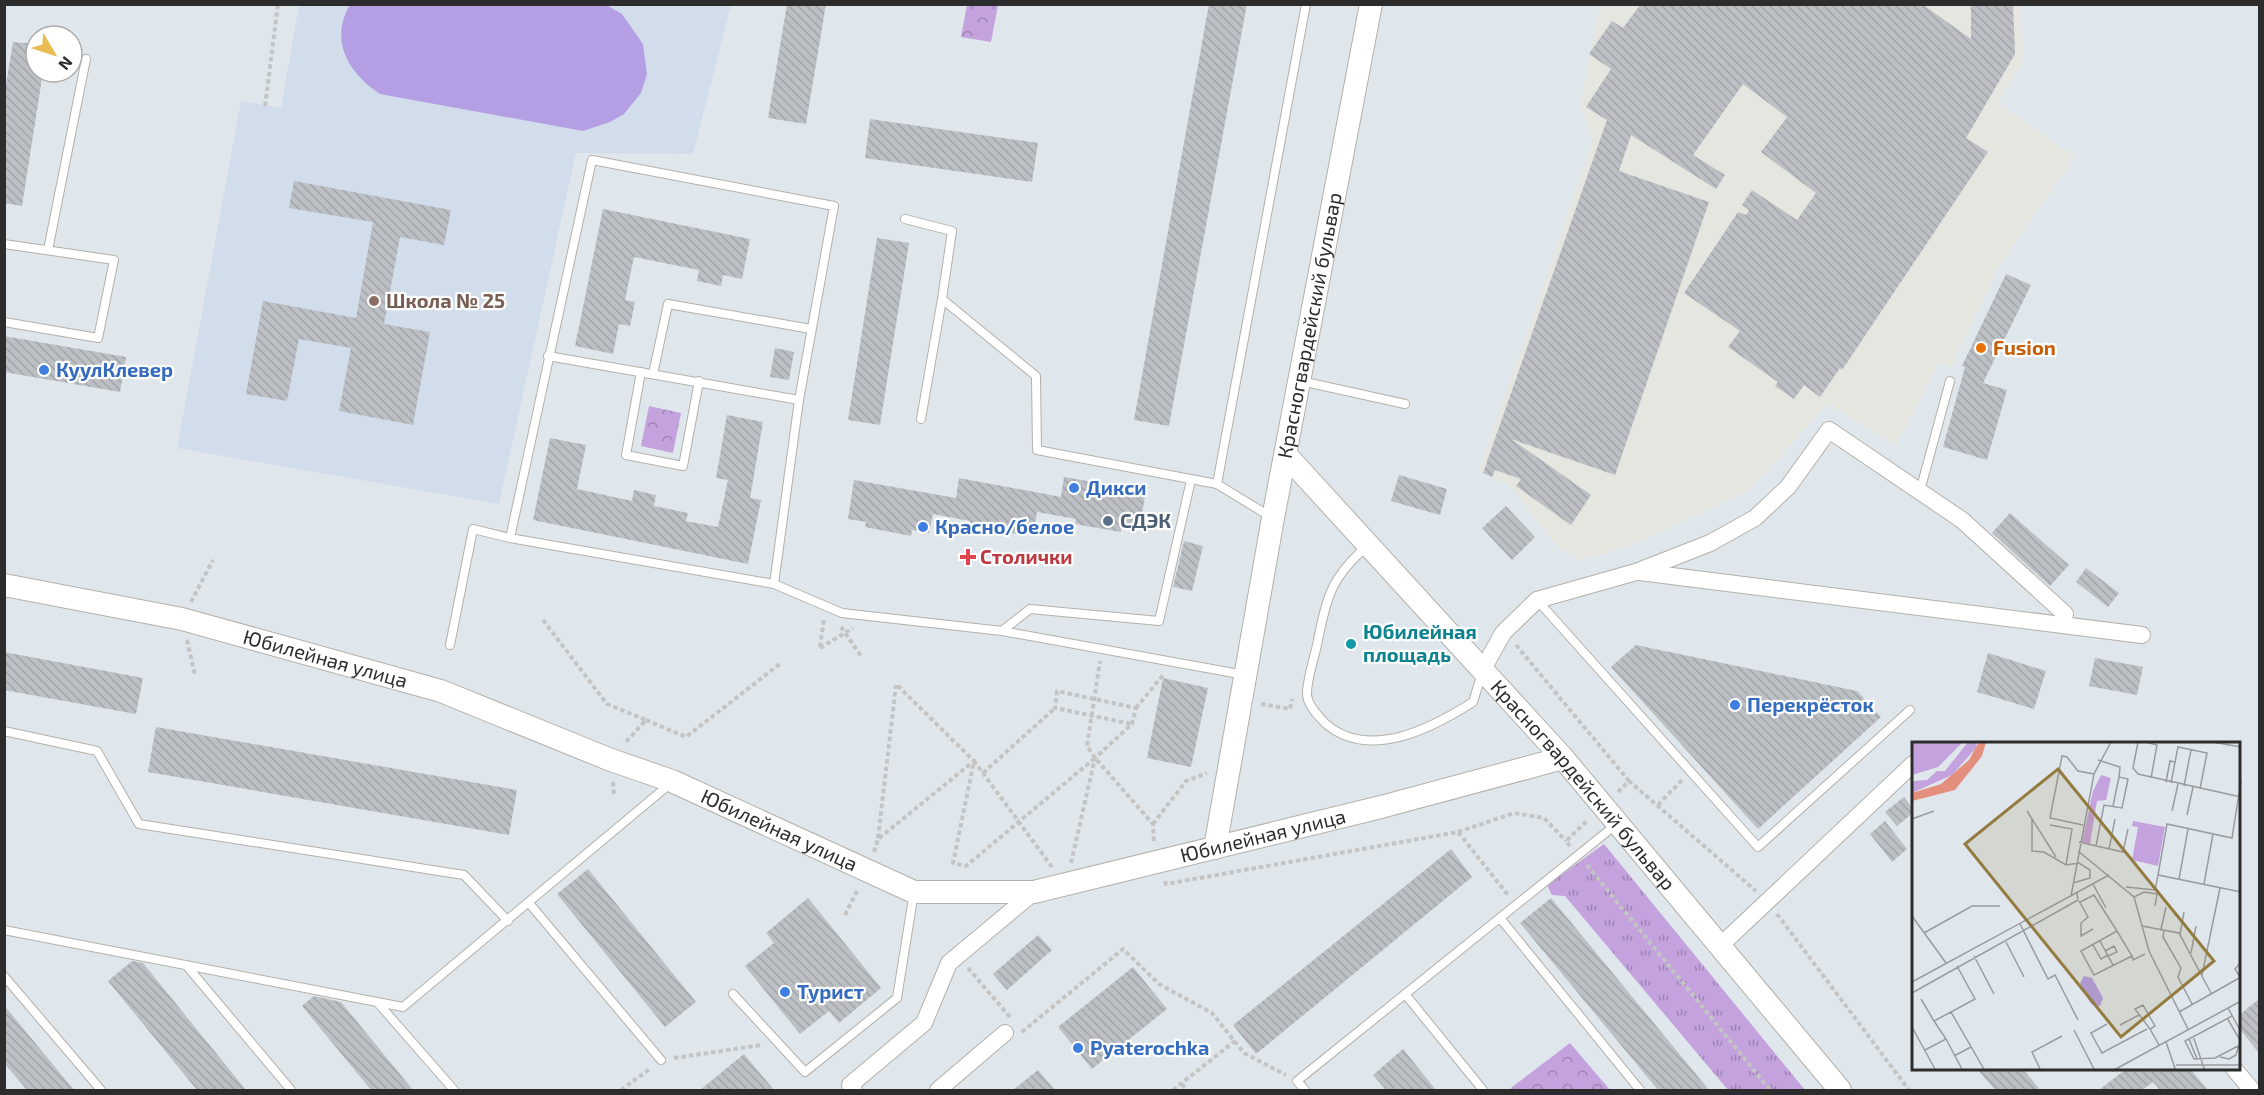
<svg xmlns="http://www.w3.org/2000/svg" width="2264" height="1095" font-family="'Exo 2',sans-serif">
	<defs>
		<pattern id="grass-tufts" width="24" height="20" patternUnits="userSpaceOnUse" patternTransform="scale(1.5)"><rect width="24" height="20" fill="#c3a2dd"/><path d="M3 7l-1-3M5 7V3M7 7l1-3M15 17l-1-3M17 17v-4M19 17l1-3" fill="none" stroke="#9f84b3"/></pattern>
		<pattern id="park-crowns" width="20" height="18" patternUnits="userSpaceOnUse" patternTransform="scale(1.5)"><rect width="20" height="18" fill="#c3a2dd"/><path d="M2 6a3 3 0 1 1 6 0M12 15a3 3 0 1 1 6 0" fill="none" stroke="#9f84b3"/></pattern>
		<pattern id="building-back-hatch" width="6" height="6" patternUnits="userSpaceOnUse" patternTransform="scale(1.5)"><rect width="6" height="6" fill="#bcc0c5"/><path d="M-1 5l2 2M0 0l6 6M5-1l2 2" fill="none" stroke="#a2a5a9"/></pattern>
	</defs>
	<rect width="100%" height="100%" fill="#e0e7ec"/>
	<polygon fill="#e5e6e0" points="1600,5 2021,5 2024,60 1998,103 2075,157 1999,266 1951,368 1939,363 1896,446 1828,404 1748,491 1630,546 1580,560 1556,545 1509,485 1479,471 1593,141 1580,105"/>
	<polygon fill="#d2ddec" points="299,5 731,5 693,154 576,153 499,504 177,448 241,101 281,108"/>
	<polygon fill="url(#grass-tufts)" points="1604,844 1805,1090 1728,1090 1565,896 1552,895 1547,885"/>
	<g fill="url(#park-crowns)">
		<polygon points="967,5 998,5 991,42 961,37"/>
		<polygon points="649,406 681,413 673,453 641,446"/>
		<polygon points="1570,1043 1610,1090 1513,1090 1511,1088"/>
	</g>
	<path fill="#b59fe4" d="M350 5 608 6 622 14 643 44 647 74 641 93 632 104 624 114 610 122 583 131 380 94C348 73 329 40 350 5Z"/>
	<g fill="url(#building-back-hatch)">
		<polygon points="787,4 826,4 806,124 768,118"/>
		<polygon points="1209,4 1247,4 1169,426 1134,420"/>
		<polygon points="1641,4 1922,4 1971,39 1971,4 2013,4 2015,54 1966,138 1988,152 1842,370 1840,368 1820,397 1804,385 1794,399 1775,386 1778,382 1728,347 1740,331 1684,293 1738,212 1746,215 1749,210 1742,205 1752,190 1797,220 1816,193 1761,152 1787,117 1743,84 1693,155 1725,175 1716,189 1631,135 1619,171 1709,202 1615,475 1511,439 1591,495 1571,525 1516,486 1521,479 1495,470 1492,477 1483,473 1607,120 1586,107 1611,69 1589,54 1612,21 1623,28"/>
		<polygon points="13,42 36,44 36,72 43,72 22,206 4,203 4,97"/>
		<polygon points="870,119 1038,143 1032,182 865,158"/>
		<polygon points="294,181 451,210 444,245 400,237 384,324 430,332 413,425 339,411 351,348 299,339 287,401 246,394 263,301 356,318 373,222 289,208"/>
		<polygon points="603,209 750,239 742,279 723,275 721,286 697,281 699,270 634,257 625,300 635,302 630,326 619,324 613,354 575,346"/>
		<polygon points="877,238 909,243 880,425 848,420"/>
		<polygon points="2006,274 2031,285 1983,383 2007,390 1987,460 1943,447 1965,367 1962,366"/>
		<polygon points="4,336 126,357 120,392 4,372"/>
		<polygon points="775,348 794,352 789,380 770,377"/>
		<polygon points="727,415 763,422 750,498 761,500 748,564 533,520 550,438 586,445 577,489 632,501 634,490 656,495 654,506 688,513 686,521 718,527 728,480 716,478"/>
		<polygon points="1399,475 1447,489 1440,515 1391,501"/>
		<polygon points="1064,477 1146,491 1139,530 1122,527 1121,532 1075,524 1076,519 1037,512 1034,531 1017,529 1016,534 969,526 970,521 933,514 929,533 912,530 911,536 865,527 866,522 848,519 854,480 956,498 959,478 1061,497"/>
		<polygon points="1506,506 1535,537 1512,560 1482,528"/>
		<polygon points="2010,513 2069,565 2050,586 1992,533"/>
		<polygon points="1184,541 1203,546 1192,591 1173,587"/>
		<polygon points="2086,568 2119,593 2108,607 2076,582"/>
		<polygon points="1636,645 1857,691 1881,717 1758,829 1611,667"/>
		<polygon points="4,652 143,678 136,714 4,690"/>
		<polygon points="1988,653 2046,671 2034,709 1977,692"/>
		<polygon points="2095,658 2143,667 2137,695 2089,686"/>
		<polygon points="1163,678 1208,688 1191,767 1147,758"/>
		<polygon points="156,727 517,790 509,835 148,772"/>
		<polygon points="1904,797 1913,809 1913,813 1897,826 1885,812"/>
		<polygon points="1885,821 1907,849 1892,862 1870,834"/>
		<polygon points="1451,849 1472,877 1256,1054 1233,1025"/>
		<polygon points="588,869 696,1002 665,1027 557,894"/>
		<polygon points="808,898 881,988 839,1023 829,1011 800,1034 745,966 774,943 766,933"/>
		<polygon points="1551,898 1709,1090 1658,1090 1520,923"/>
		<polygon points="1038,935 1052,950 1007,990 993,974"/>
		<polygon points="132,961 143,963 246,1090 197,1090 108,981"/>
		<polygon points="1133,967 1167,1009 1092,1069 1058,1027"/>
		<polygon points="314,996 341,1002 413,1090 371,1090 302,1006"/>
		<polygon points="2259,999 2259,1053 2238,1027 2238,1016"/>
		<polygon points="4,1005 74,1090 27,1090 4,1063"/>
		<polygon points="1403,1049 1436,1090 1386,1090 1373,1075"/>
		<polygon points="744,1054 774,1090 700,1090"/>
		<polygon points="1038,1070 1055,1090 1013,1090"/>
		<polygon points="1978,1070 2024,1070 2040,1090 1995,1090"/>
		<polygon points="2125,1070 2191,1070 2208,1090 2160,1090 2153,1082 2142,1090 2099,1090"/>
	</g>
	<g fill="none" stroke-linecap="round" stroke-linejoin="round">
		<g stroke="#b3b0aa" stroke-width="10">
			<g id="lane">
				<polyline points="905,219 952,231 942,299"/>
				<polyline points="4,244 114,260 98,338 4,322"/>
				<polyline points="48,250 86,59"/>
				<polyline points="548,356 799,400"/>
				<polyline points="641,372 626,455 683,466 699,381"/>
				<polyline points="653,374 668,304 811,329"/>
				<polyline points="1301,381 1405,404"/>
				<polyline points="921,419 942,299 1036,376 1037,450 1217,484"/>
				<polyline points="1920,491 1950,381"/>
				<polyline points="1271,517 1217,484 1306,4"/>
				<path d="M1367 546C1332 577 1327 595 1318 640 1315 657 1307 677 1307 694 1307 705 1319 717 1326 724 1370 761 1432 728 1473 702L1482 673"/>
				<polyline points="774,584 842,613 1002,631 1030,609 1159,621 1191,480"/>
				<polyline points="1537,600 1758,847 1910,710"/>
				<polyline points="1002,631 1245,675"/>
				<polyline points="450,645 473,529 510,538 774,584 799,400 834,206 592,160 510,538"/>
				<polyline points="4,731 97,751 139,824 464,875 508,921"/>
				<polyline points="529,903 661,1060"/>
				<polyline points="1500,918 1640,1090"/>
				<polyline points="4,930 403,1007 671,783"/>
				<polyline points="186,965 291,1090"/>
				<polyline points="4,976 101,1090"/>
				<polyline points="733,994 805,1072 897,998 914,892"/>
				<polyline points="1405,994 1483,1090"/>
				<polyline points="378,1003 454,1090"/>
				<polyline points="1305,1090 1297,1081 1618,823"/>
			</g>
		</g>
		<g stroke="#b3b0aa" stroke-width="18">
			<g id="street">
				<polyline points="1640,572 2142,635"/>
				<polyline points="1483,669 1503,633 1537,600 1636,572 1710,543 1755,518 1788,487 1829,430 1962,520 2065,614 2063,625"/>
				<polyline points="1721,945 1913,764"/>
				<polyline points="2235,1070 2252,1090"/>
				<polyline points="854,1090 850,1085 924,1023 949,963 1034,892"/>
				<polyline points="938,1090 1005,1033"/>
			</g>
		</g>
		<g stroke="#b3b0aa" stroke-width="24">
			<g id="secondary">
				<path id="s1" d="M1286 455 1563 758 1840 1090"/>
				<path id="s2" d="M4 585 182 619 441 691 611 760 672 781 914 892H1034L1381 807 1563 758"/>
				<path id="s3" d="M1215 848 1273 518 1371 4"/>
			</g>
		</g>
		<g stroke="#c4c4c4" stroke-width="4" stroke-dasharray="4.5 3" stroke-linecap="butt">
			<polyline points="265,106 278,4"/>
			<polyline points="191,602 213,560"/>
			<polyline points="543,620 607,704 646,720 624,744"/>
			<polyline points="841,627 861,656"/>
			<polyline points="187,640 195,675"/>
			<polyline points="1516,645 1629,781"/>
			<polyline points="820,647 824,619"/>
			<polyline points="820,648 853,628"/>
			<polyline points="1261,704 1290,709 1292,699"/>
			<polyline points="1136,708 1164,674"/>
			<polyline points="646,720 686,737 781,663"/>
			<polyline points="1095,758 1087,746 1100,661"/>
			<polyline points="983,773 1055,708"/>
			<polyline points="613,782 614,797"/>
			<polyline points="1618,792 1629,781 1756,891"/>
			<polyline points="1658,805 1682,780"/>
			<polyline points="1153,824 1186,781 1207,773"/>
			<polyline points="1458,832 1514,813 1544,818 1566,841"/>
			<polyline points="878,838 896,685"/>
			<polyline points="1570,846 1566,841 1588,820"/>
			<polyline points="874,852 878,839 974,761 896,684"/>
			<polyline points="1071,863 1095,758 1132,724 1136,708 1057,691 1055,708 1132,724"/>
			<polyline points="1587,865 1770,1090"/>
			<polyline points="1052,867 974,761 953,863 966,866 1095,758 1153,824 1154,843"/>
			<polyline points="1165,881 1166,884 1458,832 1508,895"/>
			<polyline points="1777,914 1909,1090"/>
			<polyline points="845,915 858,889"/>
			<polyline points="968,968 1010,1017"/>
			<polyline points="1022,1032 1123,949 1159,984 1212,1013 1244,1053 1286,1075"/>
			<polyline points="674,1058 762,1045"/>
			<polyline points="1182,1084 1187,1090"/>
			<polyline points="621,1090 651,1068"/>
			<polyline points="1173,1090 1235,1041"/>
		</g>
		<use href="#lane" stroke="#fff" stroke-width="8"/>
		<use href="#street" stroke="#fff" stroke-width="16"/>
		<use href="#secondary" stroke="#fff" stroke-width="22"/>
	</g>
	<circle fill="#8d6e63" stroke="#fff" stroke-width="2" cx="374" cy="301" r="6"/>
	<circle fill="#e8710a" stroke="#fff" stroke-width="2" cx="1981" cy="348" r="6"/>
	<g fill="#3f7fe0" stroke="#fff" stroke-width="2">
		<circle cx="44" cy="370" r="6"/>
		<circle cx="1074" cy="488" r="6"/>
		<circle cx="923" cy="527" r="6"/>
		<circle cx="1735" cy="705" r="6"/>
		<circle cx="785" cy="992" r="6"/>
		<circle cx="1078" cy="1048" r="6"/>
	</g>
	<circle fill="#5c6f8a" stroke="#fff" stroke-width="2" cx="1108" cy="521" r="6"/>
	<path fill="#e0444e" stroke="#fff" stroke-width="2" d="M965 548h6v6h6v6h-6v6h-6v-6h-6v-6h6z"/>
	<circle fill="#0f9aa8" stroke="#fff" stroke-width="2" cx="1351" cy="644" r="6"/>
	<g text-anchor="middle" stroke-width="4.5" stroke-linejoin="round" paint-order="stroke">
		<g font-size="20" font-weight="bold" fill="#785e54" stroke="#fff" text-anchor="start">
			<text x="386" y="308">Школа № 25</text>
		</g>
		<g font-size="20" fill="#2c2c2c" stroke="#fff">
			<text dy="7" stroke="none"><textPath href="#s3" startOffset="531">Красногвардейский бульвар</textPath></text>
			<text dy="7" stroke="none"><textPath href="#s2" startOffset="330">Юбилейная улица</textPath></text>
			<text dy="7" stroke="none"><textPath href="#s1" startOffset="444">Красногвардейский бульвар</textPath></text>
			<text dy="7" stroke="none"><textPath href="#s2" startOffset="816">Юбилейная улица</textPath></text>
			<text dy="7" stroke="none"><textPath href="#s2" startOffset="1320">Юбилейная улица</textPath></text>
		</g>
		<g font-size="20" font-weight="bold" fill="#c56008" stroke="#fff" text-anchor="start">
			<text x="1993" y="355">Fusion</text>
		</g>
		<g font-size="20" font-weight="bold" fill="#366cbe" stroke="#fff" text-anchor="start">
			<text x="56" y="377">КуулКлевер</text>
			<text x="1086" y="495">Дикси</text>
			<text x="935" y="534">Красно/белое</text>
			<text x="1747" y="712">Перекрёсток</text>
			<text x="797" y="999">Турист</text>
			<text x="1090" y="1055">Pyaterochka</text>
		</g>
		<g font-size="20" font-weight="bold" fill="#4e5e75" stroke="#fff" text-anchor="start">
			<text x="1120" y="528">СДЭК</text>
		</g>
		<g font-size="20" font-weight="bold" fill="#be3a42" stroke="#fff" text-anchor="start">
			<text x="980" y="564">Столички</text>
		</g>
		<g font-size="20" font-weight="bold" fill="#0d838f" stroke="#fff" text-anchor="start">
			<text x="1363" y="639">Юбилейная<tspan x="1363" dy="23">площадь</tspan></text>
		</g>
	</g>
	<g transform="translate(1912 742)">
		<rect width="328" height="328" fill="#e0e7ec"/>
		<path d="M0 0H51L26 25 0 33ZM189 33 199 36 194 58 185 59 178 102 170 100 181 49ZM221 79 253 85 246 124 220 118 226 85 220 84Z" fill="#c3a2dd"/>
		<path d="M56 0H65L64 6 40 33 0 51V39L15 38 25 29H33Z" fill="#c3a2dd"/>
		<path d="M172 234 180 236 191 256 188 264 179 262 168 242Z" fill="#b59fe4"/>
		<path d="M67 0H74L70 14 43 48 0 59V51L29 42 57 18Z" fill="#e48f7e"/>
		<path fill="none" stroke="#989c9f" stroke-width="1.5" d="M226 0 221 26 226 32 329 55M233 0 245 3 239 36M300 0 329 5M254 40 258 19 263 20M259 41 266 5 295 11 288 47M272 44 279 8M201 64 207 35M115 69 144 115M260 69 266 42M275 73 281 45M120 76V109L132 110 154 123 167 121 178 128V136L161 141M0 77 22 69M138 83 160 87 154 123M171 83 138 76 150 14 155 15 166 29 182 32M167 100 211 110 216 87M184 104 192 63 210 66 216 37 207 35 208 25 186 18M197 107 203 77M166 109 222 155 237 209 276 287M246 133 255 82 320 96 329 39M267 137 276 87M181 142 194 166M292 142 301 92M214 145 243 148 246 133 329 150M159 154 182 32 199 0M222 155 232 150 245 152 243 164M167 159 176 175 169 181V194L181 187M168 160 182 153 205 189M0 174 34 221M108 182 136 237 143 233 166 278M230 184 267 191 299 251M249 187 254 165M252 188 251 195 269 226 266 235 280 262M12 191 60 164H88M268 192 272 170M93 198 112 235M188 199 201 223M181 203 189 217 196 213M193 209 202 204 205 210 196 214M279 211 284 184M62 214 82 252M220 214 182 233 169 209 205 189 220 214 221 218 233 212M45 224 63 257 39 270 73 329M290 233 308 146M328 235 323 227 329 220M0 240 197 133M0 251 166 158 165 151M9 257 22 279M316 266 329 290M267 270 329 235M320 274 273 299 282 317 303 316 326 304M315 276 328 298M195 282 179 291 190 311 235 287M208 283 227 273M0 285 24 329M238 287 223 267 231 263 243 284 238 287 247 303M162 288 183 329M281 294 293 329M34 297 51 329M277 297 285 317M254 300 264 329M13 308 34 297 22 279 39 270M42 314 59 305M308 315 317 317 324 313 329 297M264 323H329M129 329 120 310 150 294M200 329 329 259"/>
		<path fill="#947c40" fill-opacity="0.15" stroke="#947c40" stroke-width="3" d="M146 27 302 219 209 295 53 102Z"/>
		<rect width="328" height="328" fill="none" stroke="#2c2c2c" stroke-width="3"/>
	</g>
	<rect width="2264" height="1095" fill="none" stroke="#2c2c2c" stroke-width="12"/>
	<g transform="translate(54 54) rotate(129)"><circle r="28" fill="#ffffff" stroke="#ababab" stroke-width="1.5"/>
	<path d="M0-4.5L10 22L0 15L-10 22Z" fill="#e9bd51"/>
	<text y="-9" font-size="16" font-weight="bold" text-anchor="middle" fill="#2c2c2c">N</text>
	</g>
</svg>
